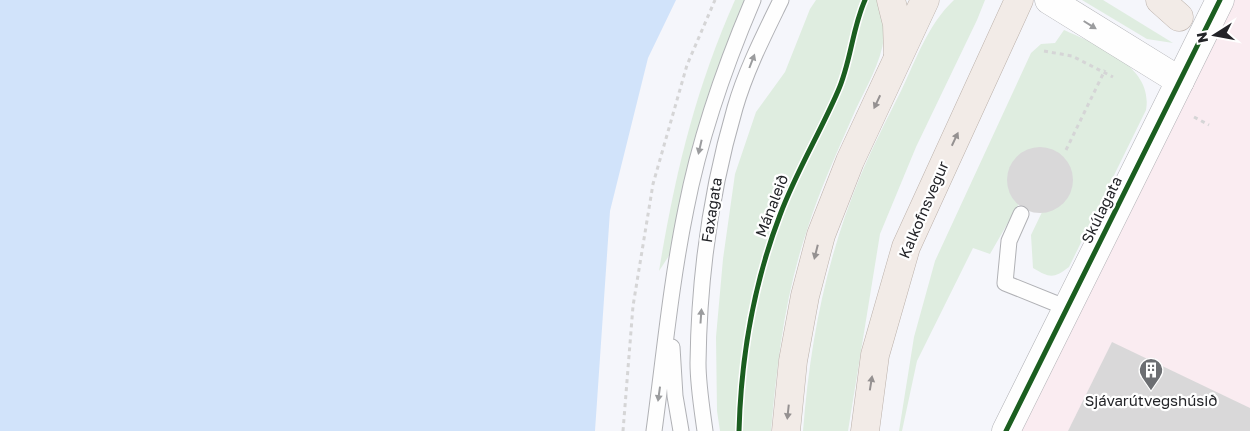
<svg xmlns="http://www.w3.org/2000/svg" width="1250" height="431" font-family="'Golos Text',sans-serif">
	<rect width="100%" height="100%" fill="#f5f6fb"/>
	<polygon fill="#faecf1" points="1231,0 1250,0 1250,431 1016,431"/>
	<g fill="#dfede0">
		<path d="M735 0H748L674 248 659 271C675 174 695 90 735 0Z"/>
		<path d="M816 0H879C883 13 885 23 884 37 881 63 866 87 855 111 838 150 820 189 807 230 785 295 777 363 771 431H720L717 411 716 337 723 259 735 174 756 112 785 72 810 9Z"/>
		<path d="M954 0H985L977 20 916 147 880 234 848 431H803C810 342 826 259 860 177 872 148 887 119 901 91 916 60 928 24 954 0Z"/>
		<polygon points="1082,0 1103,0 1173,43 1147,39"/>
		<path d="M1064 30C1097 45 1154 66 1146 110L1069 267C1053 279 1050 278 1033 268L1031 235 1043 210 1021 200 990 254 973 248 917 361 902 431H899L914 337 935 261 1031 53 1041 44 1055 43Z"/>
	</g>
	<polygon fill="#d1e3fa" points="0,0 676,0 648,58 610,211 595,431 0,431"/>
	<g fill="#d9d8d9">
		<circle cx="1040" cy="180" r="33"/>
		<polygon points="1112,342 1250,408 1250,431 1068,431"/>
	</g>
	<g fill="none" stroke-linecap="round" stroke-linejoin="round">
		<g stroke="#b0b1b5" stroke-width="17">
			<g id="service">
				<polyline points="1021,214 1009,241 1005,283 1067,308"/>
				<polyline points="672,347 675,396 681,431"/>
				<path d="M654 431C664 357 671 282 686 209 700 137 724 68 753 0"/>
				<path d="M705 431C702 409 698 385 698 363 699 278 711 190 735 108 746 70 764 35 781 0"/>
			</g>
		</g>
		<g stroke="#b0b1b5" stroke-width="29">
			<polyline id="minor" points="1006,431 1180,81"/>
		</g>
		<g stroke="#b0b1b5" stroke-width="29">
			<polyline id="tertiary" points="1049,0 1180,81 1220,0"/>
		</g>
		<g stroke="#bbb1aa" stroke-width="29">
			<g id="primary">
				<polyline points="891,0 897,24 898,55"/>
				<polyline points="1160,0 1179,17"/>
				<polyline points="786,431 793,361 805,296 821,235 850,161 925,0"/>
				<polyline points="865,431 875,355 906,247 1019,0"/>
			</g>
		</g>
		<g stroke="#d5d5d6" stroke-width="3" stroke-dasharray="4 4" stroke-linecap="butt">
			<polyline points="1044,51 1072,56 1113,77"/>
			<polyline points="1194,117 1209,125"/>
			<polyline points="1066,150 1105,70"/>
			<polyline points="623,431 633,306 653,184 687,65 715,0"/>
		</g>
		<use href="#service" stroke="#fefefe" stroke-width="15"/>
		<use href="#minor" stroke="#fefefe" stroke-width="28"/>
		<use href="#tertiary" stroke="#fefefe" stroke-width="28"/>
		<use href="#primary" stroke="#f2ebe7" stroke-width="28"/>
		<g stroke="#fff" stroke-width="8">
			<g id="cycleway">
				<path d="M739 431C741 358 754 283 780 215 796 172 820 133 838 91 851 62 852 29 865 0"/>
				<polyline points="1006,431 1220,0"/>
			</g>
		</g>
		<use href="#cycleway" stroke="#1b5e20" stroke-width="5"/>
	</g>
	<defs><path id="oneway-solid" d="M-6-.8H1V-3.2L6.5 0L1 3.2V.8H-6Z" transform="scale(1.25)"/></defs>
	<g fill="#9b9c9e">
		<use href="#oneway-solid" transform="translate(1090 25) rotate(32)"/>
		<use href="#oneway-solid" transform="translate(752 61) rotate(-69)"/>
		<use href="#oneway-solid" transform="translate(700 147) rotate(103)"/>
		<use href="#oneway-solid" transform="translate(701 316) rotate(-86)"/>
		<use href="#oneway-solid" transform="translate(659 394) rotate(98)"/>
	</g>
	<g fill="#959191">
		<use href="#oneway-solid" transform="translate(877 102) rotate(115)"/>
		<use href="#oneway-solid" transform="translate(955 139) rotate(-65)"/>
		<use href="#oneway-solid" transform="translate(816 252) rotate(104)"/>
		<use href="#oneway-solid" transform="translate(871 383) rotate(-81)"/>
		<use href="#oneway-solid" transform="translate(788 412) rotate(96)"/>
	</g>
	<defs>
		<g id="building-pin" transform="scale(1.25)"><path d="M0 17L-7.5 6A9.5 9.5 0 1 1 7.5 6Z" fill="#6c6e72" stroke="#fff"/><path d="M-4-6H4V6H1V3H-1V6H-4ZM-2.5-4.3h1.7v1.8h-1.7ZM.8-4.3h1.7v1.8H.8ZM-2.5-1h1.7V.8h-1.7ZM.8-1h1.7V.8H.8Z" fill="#fff"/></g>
	</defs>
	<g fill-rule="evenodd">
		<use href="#building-pin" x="1151" y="370"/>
	</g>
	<g text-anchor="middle" stroke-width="4.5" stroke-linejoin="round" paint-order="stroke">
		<g font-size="15" fill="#232428" stroke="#fff">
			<text transform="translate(772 206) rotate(-69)" y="5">Mánaleið</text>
			<text transform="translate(712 210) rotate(-81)" y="5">Faxagata</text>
			<text transform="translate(924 210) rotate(-67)" y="5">Kalkofnsvegur</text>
			<text transform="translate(1102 210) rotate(-64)" y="5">Skúlagata</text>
		</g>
		<g font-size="15" fill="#232428" stroke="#fff">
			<text x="1151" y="406">Sjávarútvegshúsið</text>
		</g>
	</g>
	<g transform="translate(1215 35) rotate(259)" stroke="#ffffff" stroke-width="4" paint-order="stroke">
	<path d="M0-4L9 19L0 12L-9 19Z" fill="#232428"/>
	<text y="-8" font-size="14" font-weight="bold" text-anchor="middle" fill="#232428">N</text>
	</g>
</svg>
